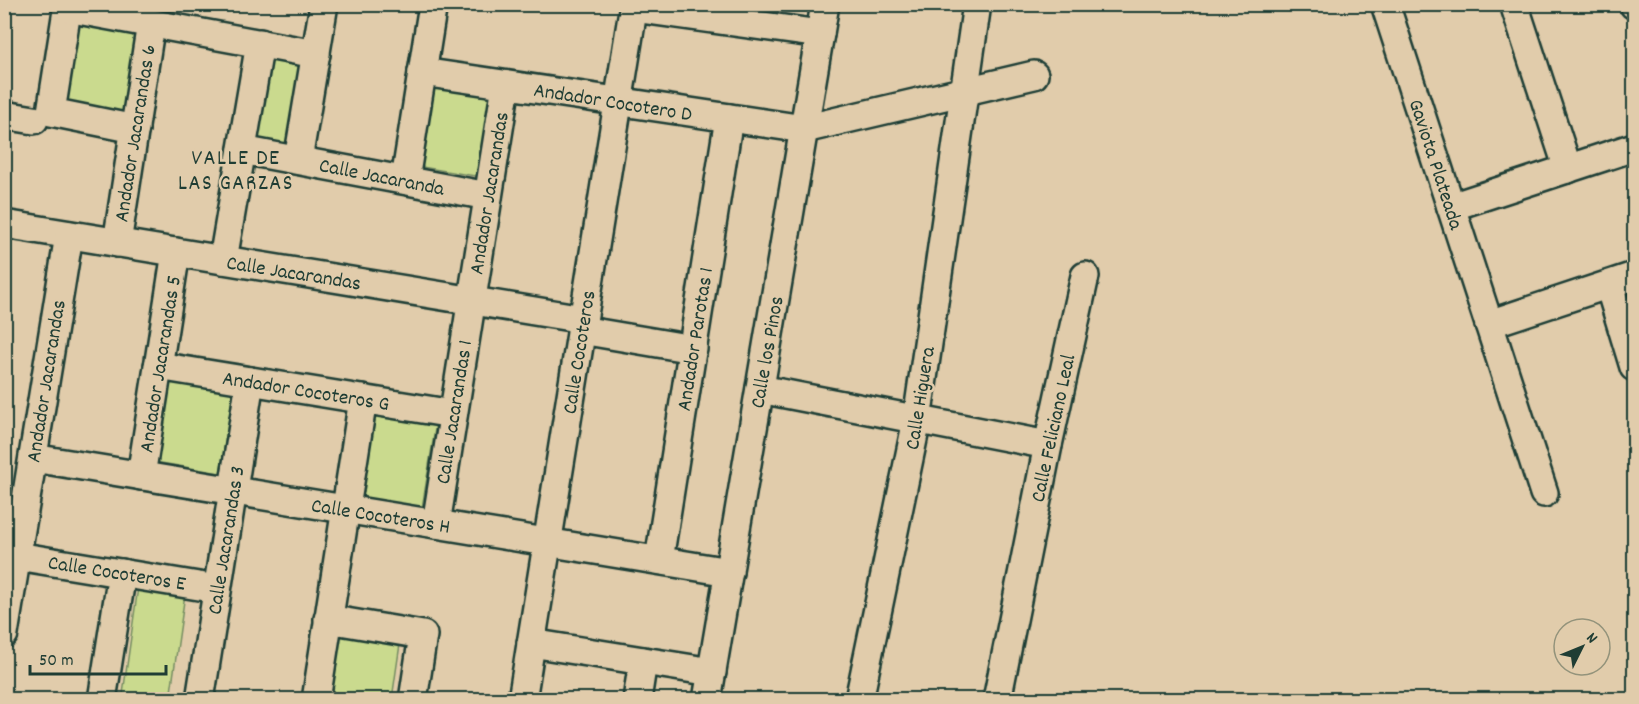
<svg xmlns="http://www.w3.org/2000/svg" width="1639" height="704" font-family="Dekko,sans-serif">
	<rect width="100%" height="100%" fill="#e1ccab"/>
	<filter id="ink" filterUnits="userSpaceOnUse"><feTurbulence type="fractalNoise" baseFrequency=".0167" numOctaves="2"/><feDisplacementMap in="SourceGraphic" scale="12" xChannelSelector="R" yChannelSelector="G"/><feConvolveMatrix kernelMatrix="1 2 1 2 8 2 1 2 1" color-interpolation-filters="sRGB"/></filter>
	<g filter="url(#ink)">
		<g fill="#cada8e" stroke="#748c61" stroke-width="1.5">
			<polygon points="73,18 138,29 124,115 59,104"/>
			<polygon points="265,50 308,57 292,148 249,141"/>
			<polygon points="430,81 495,91 481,177 416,166"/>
			<polygon points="169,376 234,387 220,473 155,462"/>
			<polygon points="371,411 436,423 422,508 357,498"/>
			<polygon points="138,587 185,594 170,699 156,699 123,694"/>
			<polygon points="336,626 401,637 392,699 325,700"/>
		</g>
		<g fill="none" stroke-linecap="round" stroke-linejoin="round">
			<g stroke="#1f3d34" stroke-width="32">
				<g id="minor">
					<polyline points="68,4 51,112 135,129"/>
					<polyline points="1385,4 1544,493"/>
					<polyline points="1514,4 1568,169"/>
					<polyline points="1634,4 1634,5"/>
					<polyline points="67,8 316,54"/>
					<polyline points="633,8 820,34"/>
					<polyline points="422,72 804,129 1034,75"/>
					<polyline points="4,115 34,120"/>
					<polyline points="242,150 488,196"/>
					<polyline points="298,160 324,4"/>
					<polyline points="405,180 433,4"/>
					<polyline points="1451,207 1634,147"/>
					<polyline points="4,224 583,319"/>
					<polyline points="117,243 151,23"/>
					<polyline points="223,260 260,43"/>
					<polyline points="1609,285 1634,367"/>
					<polyline points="1489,324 1634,276"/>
					<polyline points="581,330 693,349"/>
					<polyline points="158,366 453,414"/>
					<polyline points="760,389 1048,445"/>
					<polyline points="33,458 729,572"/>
					<polyline points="141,476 176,252"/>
					<polyline points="436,524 506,85"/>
					<polyline points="17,556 217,589"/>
					<polyline points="659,560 729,118"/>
					<polyline points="328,619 423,635 413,700"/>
					<polyline points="4,634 69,235"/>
					<polyline points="531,643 712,672"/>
					<polyline points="102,700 122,573"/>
					<polyline points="200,700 250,381"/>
					<polyline points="316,700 363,399"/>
					<polyline points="522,700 634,4"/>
					<polyline points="637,700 643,661"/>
					<polyline points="707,700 825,4"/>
					<polyline points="859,700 917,420 977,4"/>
					<polyline points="997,700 1048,445 1085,276"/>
				</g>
			</g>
			<use href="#minor" stroke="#e1ccab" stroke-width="27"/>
		</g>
	</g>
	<g text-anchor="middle" stroke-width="5" stroke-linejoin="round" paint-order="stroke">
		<g font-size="21" fill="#1f3d34" stroke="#e1ccab">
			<text transform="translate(613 101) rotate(9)" y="7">Andador Cocotero D</text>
			<text transform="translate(134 133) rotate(-81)" y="7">Andador Jacarandas 6</text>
			<text transform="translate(1437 164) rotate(72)" y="7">Gaviota Plateada</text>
			<text transform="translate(382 176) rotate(11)" y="7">Calle Jacaranda</text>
			<text transform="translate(488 193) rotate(-81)" y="7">Andador Jacarandas</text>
			<text transform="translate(294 272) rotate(9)" y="7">Calle Jacarandas</text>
			<text transform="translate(694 339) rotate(-81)" y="7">Andador Parotas 1</text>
			<text transform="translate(578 352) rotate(-81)" y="7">Calle Cocoteros</text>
			<text transform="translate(766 352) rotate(-80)" y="7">Calle los Pinos</text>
			<text transform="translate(159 364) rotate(-81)" y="7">Andador Jacarandas 5</text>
			<text transform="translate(45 381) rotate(-81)" y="7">Andador Jacarandas</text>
			<text transform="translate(306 390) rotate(9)" y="7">Andador Cocoteros G</text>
			<text transform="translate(919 398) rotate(-81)" y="7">Calle Higuera</text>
			<text transform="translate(453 412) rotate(-81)" y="7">Calle Jacarandas 1</text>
			<text transform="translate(1052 428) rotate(-78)" y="7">Calle Feliciano Leal</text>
			<text transform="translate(381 515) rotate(9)" y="7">Calle Cocoteros H</text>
			<text transform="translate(225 540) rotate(-81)" y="7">Calle Jacarandas 3</text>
			<text transform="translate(117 572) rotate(9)" y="7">Calle Cocoteros E</text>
		</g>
		<g font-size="22" letter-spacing="1.5" fill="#1f3d34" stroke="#e1ccab">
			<text x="236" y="164">VALLE DE<tspan x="236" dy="25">LAS GARZAS</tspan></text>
		</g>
	</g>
	<rect width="1639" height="704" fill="none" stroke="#e1ccab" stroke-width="24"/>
	<rect x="12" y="12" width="1615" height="680" fill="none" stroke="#1f3d34" stroke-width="2" filter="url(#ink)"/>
	<g transform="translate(1582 647) rotate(47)"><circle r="28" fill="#e1ccab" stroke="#93937b" stroke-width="1.5"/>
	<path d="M0-4.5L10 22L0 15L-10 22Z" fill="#1f3d34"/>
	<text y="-9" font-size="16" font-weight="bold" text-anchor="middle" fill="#1f3d34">N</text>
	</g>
	<path d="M30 665v9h136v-9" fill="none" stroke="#1f3d34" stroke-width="3"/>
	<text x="39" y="665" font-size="18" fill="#1f3d34" stroke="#e1ccab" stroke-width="4.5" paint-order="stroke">50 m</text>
</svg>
